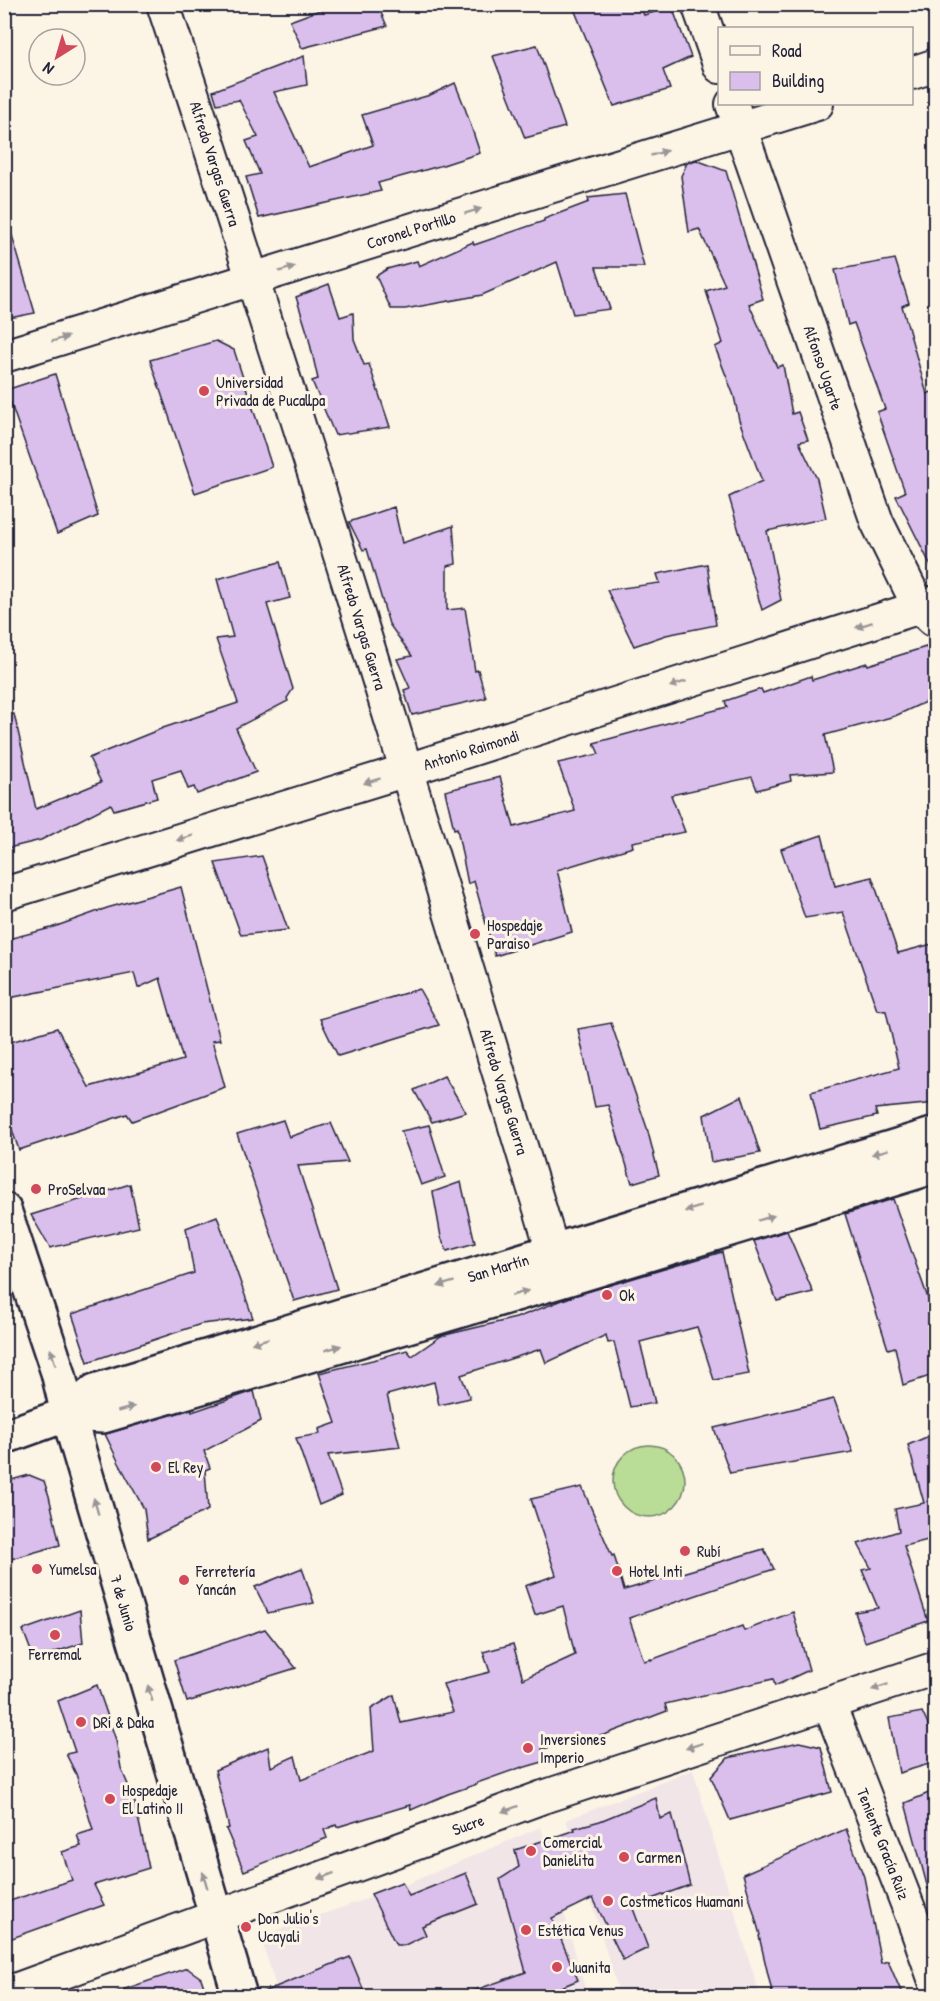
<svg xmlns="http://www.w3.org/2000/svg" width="940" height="2001" font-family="'Patrick Hand',sans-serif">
	<rect width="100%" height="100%" fill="#fcf5e5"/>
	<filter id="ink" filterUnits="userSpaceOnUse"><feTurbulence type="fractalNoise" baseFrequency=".0167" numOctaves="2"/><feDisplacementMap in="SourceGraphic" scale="12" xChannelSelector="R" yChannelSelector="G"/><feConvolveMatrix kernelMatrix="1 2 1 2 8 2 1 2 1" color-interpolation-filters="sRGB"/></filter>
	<g filter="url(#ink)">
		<g fill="#f2e5e7">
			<polygon points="693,1770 760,1996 620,1996 566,1820"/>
			<polygon points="541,1827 587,1996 279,1996 260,1936 395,1889"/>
		</g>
		<circle fill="#b9dc96" stroke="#6e7f68" stroke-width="1.5" cx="649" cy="1481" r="36"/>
		<g fill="#dabfed" stroke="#22223b" stroke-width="1.5">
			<polygon points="336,4 377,4 387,26 302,48 290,21"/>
			<polygon points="572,4 640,4 644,15 672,7 691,57 663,70 670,89 614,106"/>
			<polygon points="537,45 565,127 525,138 493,56"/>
			<polygon points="304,56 307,85 274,92 309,167 373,145 362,115 430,95 455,83 465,108 480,153 443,165 378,183 381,191 259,218 246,177 260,174 246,141 258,137 239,100 217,104 213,91"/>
			<polygon points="696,160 726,171 763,299 749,304 777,367 783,365 792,414 798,412 808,440 799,442 817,479 826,518 767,531 781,600 762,610 729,497 762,481 739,420 734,396 715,347 723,343 706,291 725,285 699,229 689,232 681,176 687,163"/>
			<polygon points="625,194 644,267 596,267 610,309 573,314 557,262 482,295 405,309 391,309 376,276 387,269 417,261 419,266 473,242 474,245 544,221 544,219 589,202 588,198"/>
			<polygon points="11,232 35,313 4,319 4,233"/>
			<polygon points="895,259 909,303 902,306 927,394 936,390 936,576 896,496 905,492 877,412 885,409 854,323 848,325 835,270"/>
			<polygon points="329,284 340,317 353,313 354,339 364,365 369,364 390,427 335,435 312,381 318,379 308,335 296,297"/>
			<polygon points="216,341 234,350 272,467 195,493 150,360"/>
			<polygon points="55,374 98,516 57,534 6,390"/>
			<polygon points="394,507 402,543 453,526 456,564 447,566 447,610 465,608 475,671 478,670 486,698 412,715 404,690 410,688 397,659 412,656 389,624 367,549 363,550 349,522"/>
			<polygon points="280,562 290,598 267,604 293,689 287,698 288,701 236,728 256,772 197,794 194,787 188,789 181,770 152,779 157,798 114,810 111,804 41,840 4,849 4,715 14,714 36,809 101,782 89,758 163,728 238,703 216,639 233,637 217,579"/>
			<polygon points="707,564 716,625 666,635 634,646 607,590 660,583 657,574"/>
			<polygon points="926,647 936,662 936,697 895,716 825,735 833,772 790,775 791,781 757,790 752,777 671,795 685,832 632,842 633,847 557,870 572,932 495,956 474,881 468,884 457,828 454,829 445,791 500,777 514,827 575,811 558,763 599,754 594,743 727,707 725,701 761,689 763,693 811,676 812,680 867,663 868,665"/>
			<polygon points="822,835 835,886 872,877 898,953 936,943 936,1103 875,1109 877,1116 820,1129 811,1092 899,1068 886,1011 877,1010 843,912 805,918 781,849"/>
			<polygon points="262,856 288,930 241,935 215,863"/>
			<polygon points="181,887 220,1040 212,1041 225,1087 132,1121 127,1114 19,1150 4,1107 4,1044 57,1028 89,1087 183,1060 160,978 138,988 134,973 4,999 4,940 51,928 107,908"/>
			<polygon points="419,989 439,1025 338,1056 320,1019"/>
			<polygon points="611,1023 647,1128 659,1175 632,1183 608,1105 595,1107 578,1029"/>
			<polygon points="444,1076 466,1112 432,1122 414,1090"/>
			<polygon points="742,1096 760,1153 711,1162 704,1115"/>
			<polygon points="283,1120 289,1137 331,1123 348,1162 298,1166 337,1289 294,1301 237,1134"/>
			<polygon points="429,1125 445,1177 421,1185 401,1131"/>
			<polygon points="461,1182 475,1243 447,1251 441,1237 433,1192"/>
			<polygon points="130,1184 139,1227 50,1248 31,1215"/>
			<polygon points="893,1199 936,1321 936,1374 903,1385 895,1347 888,1349 845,1214"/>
			<polygon points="217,1216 253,1318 201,1324 88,1362 72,1314 194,1273 186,1228"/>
			<polygon points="787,1231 813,1292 777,1301 754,1241"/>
			<polygon points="722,1252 749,1374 714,1380 697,1327 640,1342 655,1403 630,1407 614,1342 608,1343 606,1335 546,1363 541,1349 461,1375 470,1398 439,1405 434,1382 387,1395 400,1447 328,1455 342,1495 319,1505 296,1438 320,1434 319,1429 336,1423 319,1373 385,1357 385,1356 407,1350 412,1356 441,1336 516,1318 573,1296"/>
			<polygon points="254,1391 261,1421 204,1451 210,1468 205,1470 208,1510 148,1539 144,1509 119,1463 105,1434 192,1409 192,1412"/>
			<polygon points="834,1399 853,1452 730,1473 714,1428"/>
			<polygon points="936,1433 936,1518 933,1519 936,1524 936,1538 904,1546 928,1621 865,1642 855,1612 878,1608 862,1570 871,1568 858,1544 899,1531 895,1509 924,1503 908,1445"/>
			<polygon points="29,1475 44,1481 49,1496 60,1545 4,1561 4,1482"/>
			<polygon points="582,1487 612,1556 614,1555 624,1590 764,1549 774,1569 629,1618 644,1661 651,1659 651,1660 742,1626 744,1631 793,1612 809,1670 775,1686 773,1679 665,1704 667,1711 604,1735 542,1749 546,1761 522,1768 522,1767 477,1783 477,1784 448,1794 411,1810 410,1805 337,1827 336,1825 324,1830 327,1838 244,1871 226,1829 229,1828 215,1770 268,1747 271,1767 295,1756 301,1780 374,1751 371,1709 394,1695 401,1723 453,1712 443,1684 490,1672 483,1652 513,1644 523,1679 575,1655 563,1606 535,1615 525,1586 556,1575 531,1499"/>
			<polygon points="302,1568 314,1603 268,1613 255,1587"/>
			<polygon points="80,1610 83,1643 34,1659 23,1630"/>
			<polygon points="265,1629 296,1668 187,1702 174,1660"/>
			<polygon points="97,1685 116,1740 121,1768 134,1799 149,1868 94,1885 104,1905 4,1941 4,1903 72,1880 62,1852 81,1846 77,1835 93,1830 76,1774 66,1754 75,1752 58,1701"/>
			<polygon points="922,1712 936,1742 936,1762 899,1773 889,1718"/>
			<polygon points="799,1742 821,1747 832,1792 730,1820 711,1777 728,1758"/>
			<polygon points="936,1790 936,1888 928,1889 905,1803"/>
			<polygon points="656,1798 660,1819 672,1814 690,1885 632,1906 648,1948 623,1960 593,1898 552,1918 578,1980 540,1996 468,1996 467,1993 526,1972 500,1879 519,1867 515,1850 575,1830 574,1828 600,1821"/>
			<polygon points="846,1829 864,1877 881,1963 888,1961 903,1996 773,1996 759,1936 760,1935 743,1874"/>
			<polygon points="466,1873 478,1904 422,1926 426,1935 405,1945 396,1945 371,1894 402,1882 409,1896"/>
			<polygon points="350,1957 366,1996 258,1996 258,1994"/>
			<polygon points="187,1968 201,1978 207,1996 116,1996 116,1992"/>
		</g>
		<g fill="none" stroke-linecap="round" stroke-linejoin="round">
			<g stroke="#22223b" stroke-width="36">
				<g id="street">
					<path id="s1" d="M163 4C300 418 427 835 553 1252L561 1274"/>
					<polyline points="698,4 720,67"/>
					<polyline points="912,73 936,65"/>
					<path id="s2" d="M732 104 877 522 919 607 933 620"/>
					<path id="s3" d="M4 356 817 104"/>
					<path id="s4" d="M4 894 407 770 936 602"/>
					<path id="s5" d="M829 1704 913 1919 936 1984"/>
					<path id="s6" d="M4 1994 543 1797 936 1668"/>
				</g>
			</g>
			<g stroke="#22223b" stroke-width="38">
				<g id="secondary">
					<path id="s7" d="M4 1210 58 1372 68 1414 240 1996"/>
					<polyline points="68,1414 103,1416 563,1280 936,1166"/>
					<path id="s8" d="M4 1437 68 1414 95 1391 936 1134"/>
				</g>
			</g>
			<use href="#street" stroke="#fcf5e5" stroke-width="32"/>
			<use href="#secondary" stroke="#fcf5e5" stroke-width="33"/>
		</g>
		<defs><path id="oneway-solid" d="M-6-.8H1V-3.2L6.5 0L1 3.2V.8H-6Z" transform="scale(1.5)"/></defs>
		<g fill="#9a9698">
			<use href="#oneway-solid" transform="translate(659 153) rotate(-17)"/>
			<use href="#oneway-solid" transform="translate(473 211) rotate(-17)"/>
			<use href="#oneway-solid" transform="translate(287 269) rotate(-17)"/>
			<use href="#oneway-solid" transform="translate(60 339) rotate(-17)"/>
			<use href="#oneway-solid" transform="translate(864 625) rotate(162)"/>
			<use href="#oneway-solid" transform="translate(678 684) rotate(162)"/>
			<use href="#oneway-solid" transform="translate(372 781) rotate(163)"/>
			<use href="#oneway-solid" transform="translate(185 838) rotate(163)"/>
			<use href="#oneway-solid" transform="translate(880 1152) rotate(163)"/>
			<use href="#oneway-solid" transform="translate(693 1209) rotate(163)"/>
			<use href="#oneway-solid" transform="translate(766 1218) rotate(-17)"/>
			<use href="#oneway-solid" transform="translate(446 1284) rotate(163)"/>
			<use href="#oneway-solid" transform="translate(520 1293) rotate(-16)"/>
			<use href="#oneway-solid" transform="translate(260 1341) rotate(163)"/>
			<use href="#oneway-solid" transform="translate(333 1348) rotate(-16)"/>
			<use href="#oneway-solid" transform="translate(53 1357) rotate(-108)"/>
			<use href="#oneway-solid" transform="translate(126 1409) rotate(-16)"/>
			<use href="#oneway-solid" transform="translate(96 1506) rotate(-106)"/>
			<use href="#oneway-solid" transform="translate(880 1687) rotate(161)"/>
			<use href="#oneway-solid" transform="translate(150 1693) rotate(-106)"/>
			<use href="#oneway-solid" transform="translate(694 1746) rotate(162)"/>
			<use href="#oneway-solid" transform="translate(510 1809) rotate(160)"/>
			<use href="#oneway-solid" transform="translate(326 1876) rotate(160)"/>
			<use href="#oneway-solid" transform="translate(205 1880) rotate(-106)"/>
		</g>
	</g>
	<g fill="#d1495b" stroke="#fcf5e5" stroke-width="2">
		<circle cx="204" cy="391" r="6"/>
		<circle cx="475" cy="934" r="6"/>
		<circle cx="36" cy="1189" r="6"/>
		<circle cx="607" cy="1295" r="6"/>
		<circle cx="156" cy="1467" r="6"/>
		<circle cx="685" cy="1551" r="6"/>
		<circle cx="37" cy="1569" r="6"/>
		<circle cx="617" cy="1571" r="6"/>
		<circle cx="184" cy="1580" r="6"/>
		<circle cx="55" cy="1635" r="6"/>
		<circle cx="81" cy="1722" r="6"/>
		<circle cx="528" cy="1748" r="6"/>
		<circle cx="110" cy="1799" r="6"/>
		<circle cx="531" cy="1851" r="6"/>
		<circle cx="624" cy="1857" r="6"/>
		<circle cx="608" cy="1901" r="6"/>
		<circle cx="246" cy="1927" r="6"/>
		<circle cx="526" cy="1930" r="6"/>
		<circle cx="557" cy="1967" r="6"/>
	</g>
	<g text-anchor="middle" stroke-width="6" stroke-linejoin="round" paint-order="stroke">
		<g font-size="16" fill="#22223b" stroke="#fcf5e5">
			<text dy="6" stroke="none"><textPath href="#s1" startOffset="168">Alfredo Vargas Guerra</textPath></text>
			<text dy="6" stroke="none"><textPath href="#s3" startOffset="426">Coronel Portillo</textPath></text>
			<text dy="6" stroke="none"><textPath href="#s2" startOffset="279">Alfonso Ugarte</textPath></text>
			<text dy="6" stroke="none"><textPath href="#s1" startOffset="654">Alfredo Vargas Guerra</textPath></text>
			<text dy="6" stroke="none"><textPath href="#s4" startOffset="489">Antonio Raimondi</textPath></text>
			<text dy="6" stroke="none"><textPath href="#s1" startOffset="1140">Alfredo Vargas Guerra</textPath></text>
			<text dy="6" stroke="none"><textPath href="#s8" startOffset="525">San Martín</textPath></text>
			<text dy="6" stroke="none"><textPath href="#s7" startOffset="411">7 de Junio</textPath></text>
			<text dy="6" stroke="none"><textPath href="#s6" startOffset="494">Sucre</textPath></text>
			<text dy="6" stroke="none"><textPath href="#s5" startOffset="150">Teniente Gracía Ruiz</textPath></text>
		</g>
		<g font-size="16" fill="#22223b" stroke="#fcf5e5" text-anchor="start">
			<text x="216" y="388">Universidad<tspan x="216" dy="18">Privada de Pucallpa</tspan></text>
			<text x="487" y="931">Hospedaje<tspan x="487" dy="18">Paraiso</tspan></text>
			<text x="48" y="1195">ProSelvaa</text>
			<text x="619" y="1301">Ok</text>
			<text x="168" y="1473">El Rey</text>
			<text x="697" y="1557">Rubí</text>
			<text x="49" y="1575">Yumelsa</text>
			<text x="196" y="1577">Ferretería<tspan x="196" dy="18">Yancán</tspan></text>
			<text x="629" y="1577">Hotel Inti</text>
			<text x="55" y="1660" text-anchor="middle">Ferremal</text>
			<text x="93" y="1728">DRi &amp; Daka</text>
			<text x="540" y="1745">Inversiones<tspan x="540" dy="18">Imperio</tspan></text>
			<text x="122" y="1796">Hospedaje<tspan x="122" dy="18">El Latino II</tspan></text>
			<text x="543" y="1848">Comercial<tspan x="543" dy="18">Danielita</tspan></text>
			<text x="636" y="1863">Carmen</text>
			<text x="620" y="1907">Costmeticos Huamani</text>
			<text x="258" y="1924">Don Julio's<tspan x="258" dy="18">Ucayali</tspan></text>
			<text x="538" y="1936">Estética Venus</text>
			<text x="569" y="1973">Juanita</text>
		</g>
	</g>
	<rect width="940" height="2001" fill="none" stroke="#fcf5e5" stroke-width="24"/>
	<rect x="12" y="12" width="916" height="1977" fill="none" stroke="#22223b" stroke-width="2" filter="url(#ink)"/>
	<rect x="718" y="27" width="195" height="78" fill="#fcf5e5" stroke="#a5a1a1" stroke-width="1.5"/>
	<rect x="730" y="46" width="30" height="9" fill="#fcf5e5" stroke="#a5a1a1" stroke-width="1.5"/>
	<text x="772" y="57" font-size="18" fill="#22223b">Road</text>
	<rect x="730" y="72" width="30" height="18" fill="#dabfed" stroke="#a5a1a1" stroke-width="1.5"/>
	<text x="772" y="87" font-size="18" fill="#22223b">Building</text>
	<g transform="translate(57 57) rotate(217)"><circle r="28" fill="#fcf5e5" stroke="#a5a1a1" stroke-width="1.5"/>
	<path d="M0-4.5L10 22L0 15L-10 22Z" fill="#d1495b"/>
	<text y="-9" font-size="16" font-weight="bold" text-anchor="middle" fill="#22223b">N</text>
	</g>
</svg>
